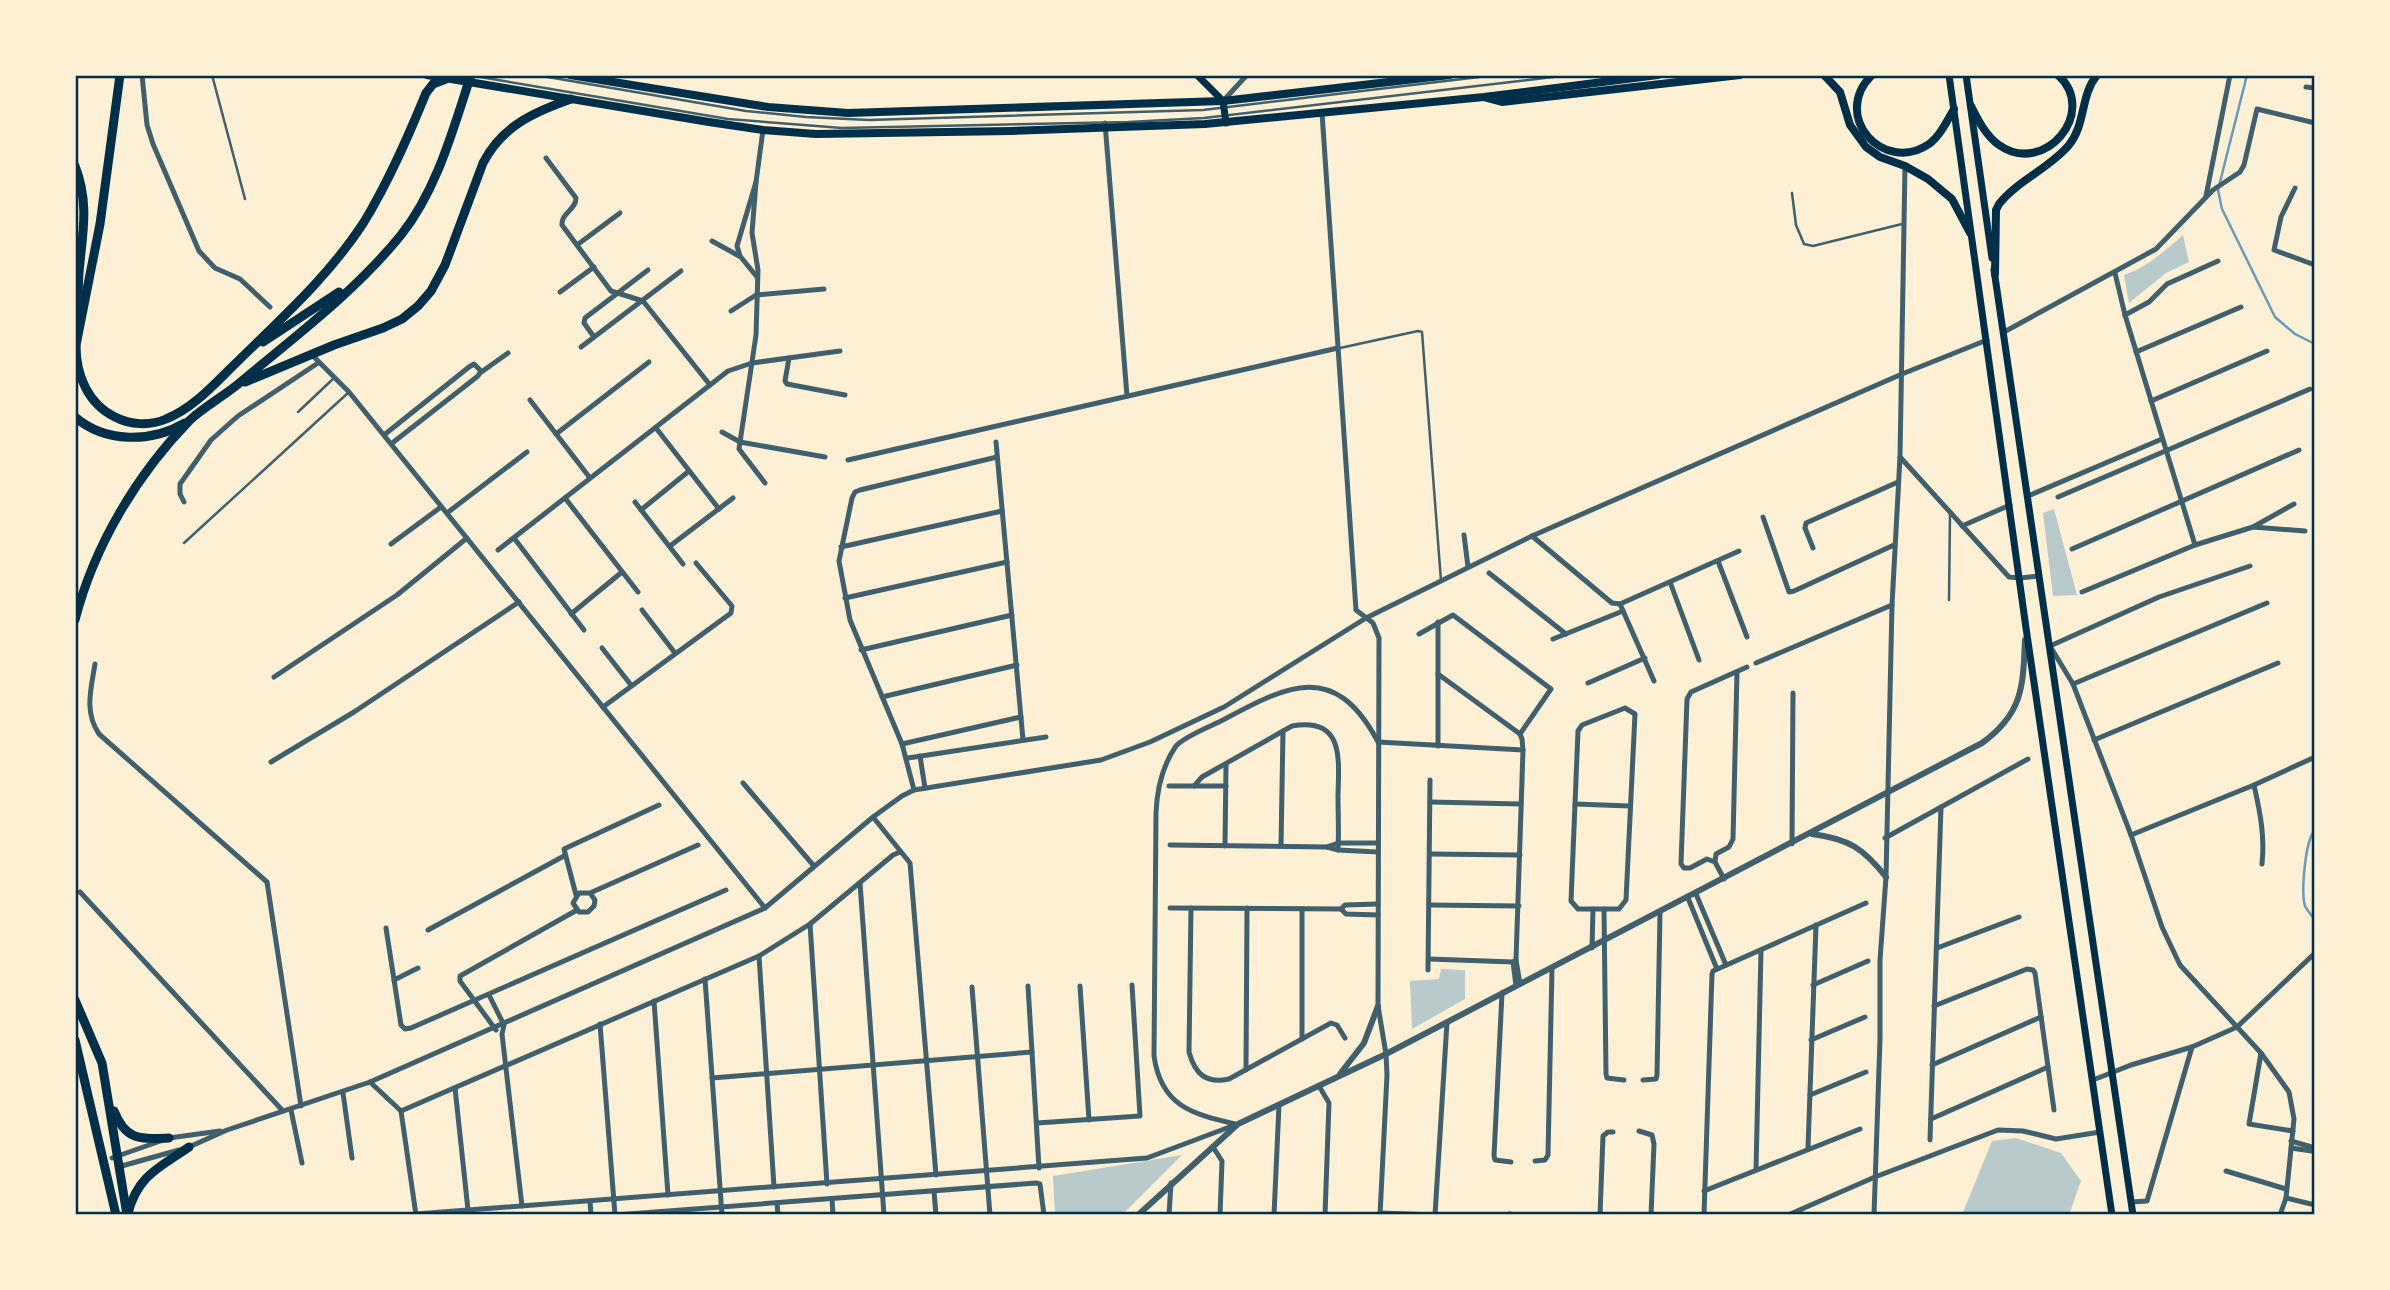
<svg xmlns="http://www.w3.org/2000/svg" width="2390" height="1290" font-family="'Nunito Sans',sans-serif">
	<rect width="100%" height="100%" fill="#fdf0d5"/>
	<g fill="#b9caca">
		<path d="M2183 235 2189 262 2166 273 2129 303 2124 275C2146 268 2166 250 2183 235Z"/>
		<polygon points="2054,509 2077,595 2053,596 2043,513"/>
		<polygon points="1441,969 1465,970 1465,999 1412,1029 1410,981 1439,979"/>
		<polygon points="2016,1138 2061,1153 2081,1181 2069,1215 1962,1215 1992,1141"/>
		<polygon points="1182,1155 1122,1215 1055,1215 1053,1176"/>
	</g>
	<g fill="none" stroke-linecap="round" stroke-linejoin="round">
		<g stroke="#669bbc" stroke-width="2.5">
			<polyline points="2247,75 2218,190 2222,209 2275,317 2295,334 2315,344"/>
			<path d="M2315 830C2305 840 2301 892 2305 906 2307 910 2312 916 2315 920"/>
		</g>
		<g stroke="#3f606c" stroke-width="2.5">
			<polyline points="212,75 245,199"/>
			<polyline points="536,75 746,111 806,117 869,120 1203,110 1496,75"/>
			<polyline points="474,76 728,119 842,128 1128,122 1204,118 1570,75"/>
			<polyline points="1792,193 1796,225 1804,244 1813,246 1902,224"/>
			<polyline points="1340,348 1418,331 1422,332 1441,581"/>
			<polyline points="298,412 334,378"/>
			<polyline points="184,543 349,392"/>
			<polyline points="1949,600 1950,513"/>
		</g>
		<g stroke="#3f606c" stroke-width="5">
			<polyline points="142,75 147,125 153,144 199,251 215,268 240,279 270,307"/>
			<polyline points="2306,87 2315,88"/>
			<polyline points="1223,101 1247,75"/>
			<polyline points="1322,113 1356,610 1373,623 1379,638 1378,1006 1386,1054 1387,1075 1380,1215"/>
			<polyline points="1105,123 1127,396"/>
			<path d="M546 158 576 198C576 210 561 213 562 225L611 291 643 301 710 385"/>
			<polyline points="756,182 752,233 758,270 756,335 739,449 765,483"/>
			<polyline points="2295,188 2281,217 2274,250 2315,265"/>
			<polyline points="2206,196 2230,75"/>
			<polyline points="712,241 739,256"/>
			<polyline points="577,245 620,213"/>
			<polyline points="2115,273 2125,315 2195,545"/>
			<polyline points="757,277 740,256 737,246 756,182 763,130"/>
			<polyline points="560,292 594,267"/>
			<polyline points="731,311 756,295 824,289"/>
			<polyline points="2125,315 2149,302 2167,284 2218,261"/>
			<polyline points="2004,332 2156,249 2213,190 2240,172 2244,165 2257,109 2315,123"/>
			<polyline points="594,337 584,323 585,318 648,270"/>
			<polyline points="581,347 681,271"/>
			<polyline points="2136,352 2241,307"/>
			<polyline points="315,358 349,392 765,908"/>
			<polyline points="789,358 785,381 787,384 845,395"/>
			<polyline points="480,373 508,353"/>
			<polyline points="530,400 590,478"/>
			<polyline points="2151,401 2267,351"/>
			<polyline points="656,428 719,509"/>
			<polyline points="722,432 740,442 825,457"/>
			<polyline points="556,434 649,362"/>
			<polyline points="384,435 469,367 474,364 481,371 478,376 391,444"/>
			<polyline points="996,442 1023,740"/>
			<polyline points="1900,457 2009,577 2020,578 2039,576"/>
			<polyline points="848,460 1338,348"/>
			<polyline points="2028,496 2162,439"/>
			<polyline points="2058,497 2310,389"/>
			<polyline points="565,498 638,592"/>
			<polyline points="184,502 180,494 180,484 211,440 238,416 318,363"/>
			<polyline points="635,502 683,564"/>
			<polyline points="641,510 689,471"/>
			<polyline points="447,513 527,452"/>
			<polyline points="1763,517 1789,592 1794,591 1894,545"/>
			<polyline points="1962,526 2010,505"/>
			<polyline points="2253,527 2305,531"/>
			<polyline points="1464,535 1468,567"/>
			<polyline points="1532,536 1612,603 1620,604"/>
			<polyline points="514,538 584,630"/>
			<polyline points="391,544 441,507"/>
			<polyline points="670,546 733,498"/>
			<polyline points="841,547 1002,511"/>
			<polyline points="1813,548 1805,528 1806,523 1898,482"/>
			<polyline points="2072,549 2299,450"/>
			<polyline points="498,550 728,371 752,363 840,351"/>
			<polyline points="1718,561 1747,637"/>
			<polyline points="2250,566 2159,597 2050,646 2073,684 2131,835 2162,927 2180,965 2261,1053 2289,1092 2294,1119 2286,1198 2280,1215"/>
			<polyline points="1489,573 1566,634"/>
			<polyline points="1670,582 1699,660"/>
			<polyline points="2082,592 2195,545 2253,527 2294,504"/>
			<polyline points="845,598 1007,562"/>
			<polyline points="1620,604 1739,551"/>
			<polyline points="1620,604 1654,681"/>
			<polyline points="642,610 675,653"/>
			<polyline points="571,614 622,572"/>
			<polyline points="1419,634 1453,615 1551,689 1520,734"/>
			<polyline points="1553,639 1623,611"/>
			<polyline points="602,648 631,685"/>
			<polyline points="861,650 1012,615"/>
			<polyline points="1756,663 1892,605"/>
			<path d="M95 664C91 689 84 712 99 734L267 882 301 1106"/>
			<polyline points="1438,674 1520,734"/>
			<polyline points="274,677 397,595 467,538"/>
			<polyline points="1588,683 1645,658"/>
			<polyline points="2073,684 2267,603"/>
			<polyline points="882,697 1017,665"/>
			<polyline points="603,707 731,613 732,606 696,563"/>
			<polygon points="1625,708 1635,714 1626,900 1619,909 1578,909 1571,901 1578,731 1582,725"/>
			<polyline points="1520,734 1522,739 1523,750 1516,960 1520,984"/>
			<polyline points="2094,740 2278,663"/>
			<polyline points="1378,742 1523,750"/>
			<polyline points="902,744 1021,717"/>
			<polyline points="1438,746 1438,622"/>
			<polyline points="920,756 925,788"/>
			<polyline points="908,758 1046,737"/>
			<polyline points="271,762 354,712 519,602"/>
			<polyline points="743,783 814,866"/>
			<path d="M2254 785C2260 812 2265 836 2262 864"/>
			<polyline points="1169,786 1226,786"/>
			<path d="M1194 786 1202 777 1292 726C1344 717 1339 758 1338 795 1338 813 1339 832 1338 850"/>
			<polyline points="914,790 902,744 850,620 839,561 852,498 855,492 860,490 997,457"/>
			<polyline points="1430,802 1521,804"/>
			<polyline points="1575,804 1630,806"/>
			<polyline points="873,817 910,863 936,1175"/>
			<polyline points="2131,835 2254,785 2315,757"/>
			<polyline points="1885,838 2028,759"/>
			<polyline points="1792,844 1793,693"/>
			<polyline points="1170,845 1327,847 1338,850 1378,852"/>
			<polyline points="1225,846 1226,764"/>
			<polyline points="1281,846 1283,731"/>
			<polyline points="1327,847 1338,843 1378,843"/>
			<polyline points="1430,854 1520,855"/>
			<polyline points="1715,862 1707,859 1690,868 1684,868 1681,864 1687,699 1691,692 1747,667"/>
			<polyline points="1724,879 1715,862 1716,854 1729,847 1733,839 1737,672"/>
			<polyline points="860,883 884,1215"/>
			<polyline points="80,892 283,1111"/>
			<polyline points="590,893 595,900 594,906 588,912 579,912 573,903 579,893 590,893 698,845"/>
			<polyline points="1696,894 1726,965"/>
			<polyline points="576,895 564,849 659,805"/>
			<polyline points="1688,898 1717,969"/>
			<polyline points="1429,905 1519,906"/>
			<polyline points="1170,908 1341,909 1346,914 1378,915"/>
			<path d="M1191 908 1189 1052C1195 1074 1206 1084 1229 1079L1331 1023 1337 1025 1345 1038"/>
			<polyline points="1302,909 1302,1039"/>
			<polyline points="1341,909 1345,905 1378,904"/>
			<polyline points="1604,909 1606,1074 1607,1078 1624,1080"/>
			<polyline points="810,924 827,1184"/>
			<polyline points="386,928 401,1025 405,1029 411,1028 726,890"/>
			<polyline points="428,930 564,856"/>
			<polyline points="1592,948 1593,909"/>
			<polyline points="1937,948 2019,917"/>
			<polyline points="759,956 774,1187"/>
			<polyline points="1429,959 1513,962 1516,960"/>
			<polyline points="1513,962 1516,986"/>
			<polyline points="1428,970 1430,780"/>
			<polyline points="705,979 722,1215"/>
			<polyline points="394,980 418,968"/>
			<polyline points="1813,985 1868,961"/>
			<polyline points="1028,986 1039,1168"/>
			<polyline points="1080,986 1089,1120"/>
			<polyline points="972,987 990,1215"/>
			<polyline points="1502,993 1494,1156 1495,1160 1511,1162"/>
			<polyline points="489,995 504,1025 502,1034 522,1206"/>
			<polyline points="654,1001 668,1195"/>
			<polyline points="1934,1006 2027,969 2033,970 2035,973 2054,1110"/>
			<polyline points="600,1024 615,1215"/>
			<polyline points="496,1030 460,981 460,976 577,910"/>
			<polyline points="1811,1040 1865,1017"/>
			<polyline points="2261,1053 2249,1124 2293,1131"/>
			<polyline points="1932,1065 2041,1017"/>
			<polyline points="1246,1070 1247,908"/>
			<polyline points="712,1078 1032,1052"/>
			<polyline points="1643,1080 1656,1079 1657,1075 1660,913"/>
			<polyline points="2093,1080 2131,1065 2192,1047 2237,1027 2315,953"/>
			<polyline points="370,1082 401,1111 416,1215"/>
			<polyline points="1319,1086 1329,1103 1325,1215"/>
			<polyline points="455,1088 468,1210"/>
			<polyline points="343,1093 352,1158"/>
			<polyline points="1810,1095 1866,1072"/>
			<polyline points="291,1110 302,1163"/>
			<polyline points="401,1111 759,956 810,924 893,855 900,852"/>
			<polyline points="1931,1119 2048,1067"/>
			<polyline points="1037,1123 1140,1116 1132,985"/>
			<path d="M1235 1124C1192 1114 1161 1106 1154 1056L1156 813C1157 789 1162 766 1176 746 1183 737 1211 726 1223 720 1288 685 1334 661 1377 740"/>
			<polyline points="1639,1131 1652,1135 1654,1144 1651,1215"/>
			<polyline points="1930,1140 1941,807"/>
			<polyline points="2291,1141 2315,1148"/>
			<polyline points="189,1147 227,1130 370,1082 765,908 873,817 902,796 914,790 1101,760 1150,742 1224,707 1366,618 1532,536 1902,374 1987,340"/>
			<polyline points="1213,1147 1222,1161 1220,1215"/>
			<polyline points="1808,1148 1816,925"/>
			<polyline points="2291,1148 2312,1151"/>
			<polyline points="112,1158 169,1138 220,1131"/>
			<polyline points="1535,1161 1545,1160 1548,1155 1552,968"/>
			<polyline points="118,1167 179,1150"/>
			<polyline points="1756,1170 1761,950"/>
			<polyline points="2226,1171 2286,1189"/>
			<polyline points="934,1191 936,1215"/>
			<polyline points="1704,1191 1860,1129"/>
			<polyline points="2286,1198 2315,1205"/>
			<polyline points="832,1199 833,1215"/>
			<polyline points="590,1201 591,1215"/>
			<polyline points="2131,1202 2147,1201 2192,1047"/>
			<polyline points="777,1203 778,1215"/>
			<polyline points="1380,1213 1433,1215"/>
			<polyline points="1794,1213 1809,1215"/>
			<polyline points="416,1214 1147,1158 1235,1125"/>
			<polyline points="615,1215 1036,1183 1040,1184 1044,1215"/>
			<polyline points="1169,1215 1171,1183"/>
			<polyline points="1274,1215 1279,1105"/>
			<polyline points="1435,1215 1447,1022"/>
			<polyline points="1506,1215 1510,1214"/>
			<polyline points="1600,1215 1603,1136 1608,1132 1613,1132"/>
			<polyline points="1704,1215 1712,974 1713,971 1866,903"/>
			<polyline points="1788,1215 1875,1177 1998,1130 2023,1131 2056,1139 2100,1132"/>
			<polyline points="1874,1215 1880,1039 1880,960 1886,877 1892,605 1900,457 1905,166"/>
		</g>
		<g stroke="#3f606c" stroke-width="6">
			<path d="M1812 834C1849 839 1863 848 1886 877"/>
			<polyline points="1340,1074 1364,1043 1378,1006"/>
			<path d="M1138 1215 1238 1124 1386 1054 1982 743C2023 713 2023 687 2025 640"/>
		</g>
		<g stroke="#003049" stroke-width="7">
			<polyline points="1197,75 1223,101 1226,123"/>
			<polyline points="1949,75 2026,628 2112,1215"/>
			<polyline points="1966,75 1992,258"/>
			<polyline points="1994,270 2133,1215"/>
		</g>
		<g stroke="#003049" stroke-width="8">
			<polyline points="427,75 709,122 763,130 816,134 1011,131 1205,124 1484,97 1658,75"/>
			<polyline points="570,75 768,107 848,113 1223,101 1450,75"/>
			<polyline points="1824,75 1840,92 1850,125 1866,147 1880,157 1905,166 1928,179 1952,199 1970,233"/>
			<path d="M1872 75C1830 116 1884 175 1929 144 1940 136 1947 121 1954 109"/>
			<polyline points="1487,98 1502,102 1740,75"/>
			<path d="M1971 106C1978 120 1986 136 1999 145 2044 177 2099 112 2058 75"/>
			<path d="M1995 274 1996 210 1999 204C2018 180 2050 168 2069 145 2086 124 2080 96 2097 75"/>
		</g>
		<g stroke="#003049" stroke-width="9">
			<path d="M75 166C96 219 72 261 80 313"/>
			<polyline points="263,342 339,292"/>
			<path d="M76 346C76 375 88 404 115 417 130 425 150 426 166 419 194 408 215 383 236 363 282 318 329 276 364 222 389 181 408 137 426 93L433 84 446 79"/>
			<polyline points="75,350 100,224 120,75"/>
			<path d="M245 382 334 345 383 328 402 319 418 306 431 291 445 265 483 163C502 126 534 112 571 99"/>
			<path d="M75 417C105 443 151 443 185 423"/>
			<path d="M75 620C94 546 137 474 190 420 204 407 222 397 237 385 293 338 355 292 401 235 437 190 453 129 471 75"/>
			<polyline points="75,1000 102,1063 127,1215"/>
			<polyline points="75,1040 116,1215"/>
			<path d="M114 1111C126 1141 140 1139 169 1138"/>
			<path d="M128 1213C138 1175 159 1168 189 1147"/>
		</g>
	</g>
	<rect width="2390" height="1290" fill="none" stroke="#fdf0d5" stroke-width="154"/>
	<rect x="77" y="77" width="2236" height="1136" fill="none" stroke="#003049" stroke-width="2.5"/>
</svg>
